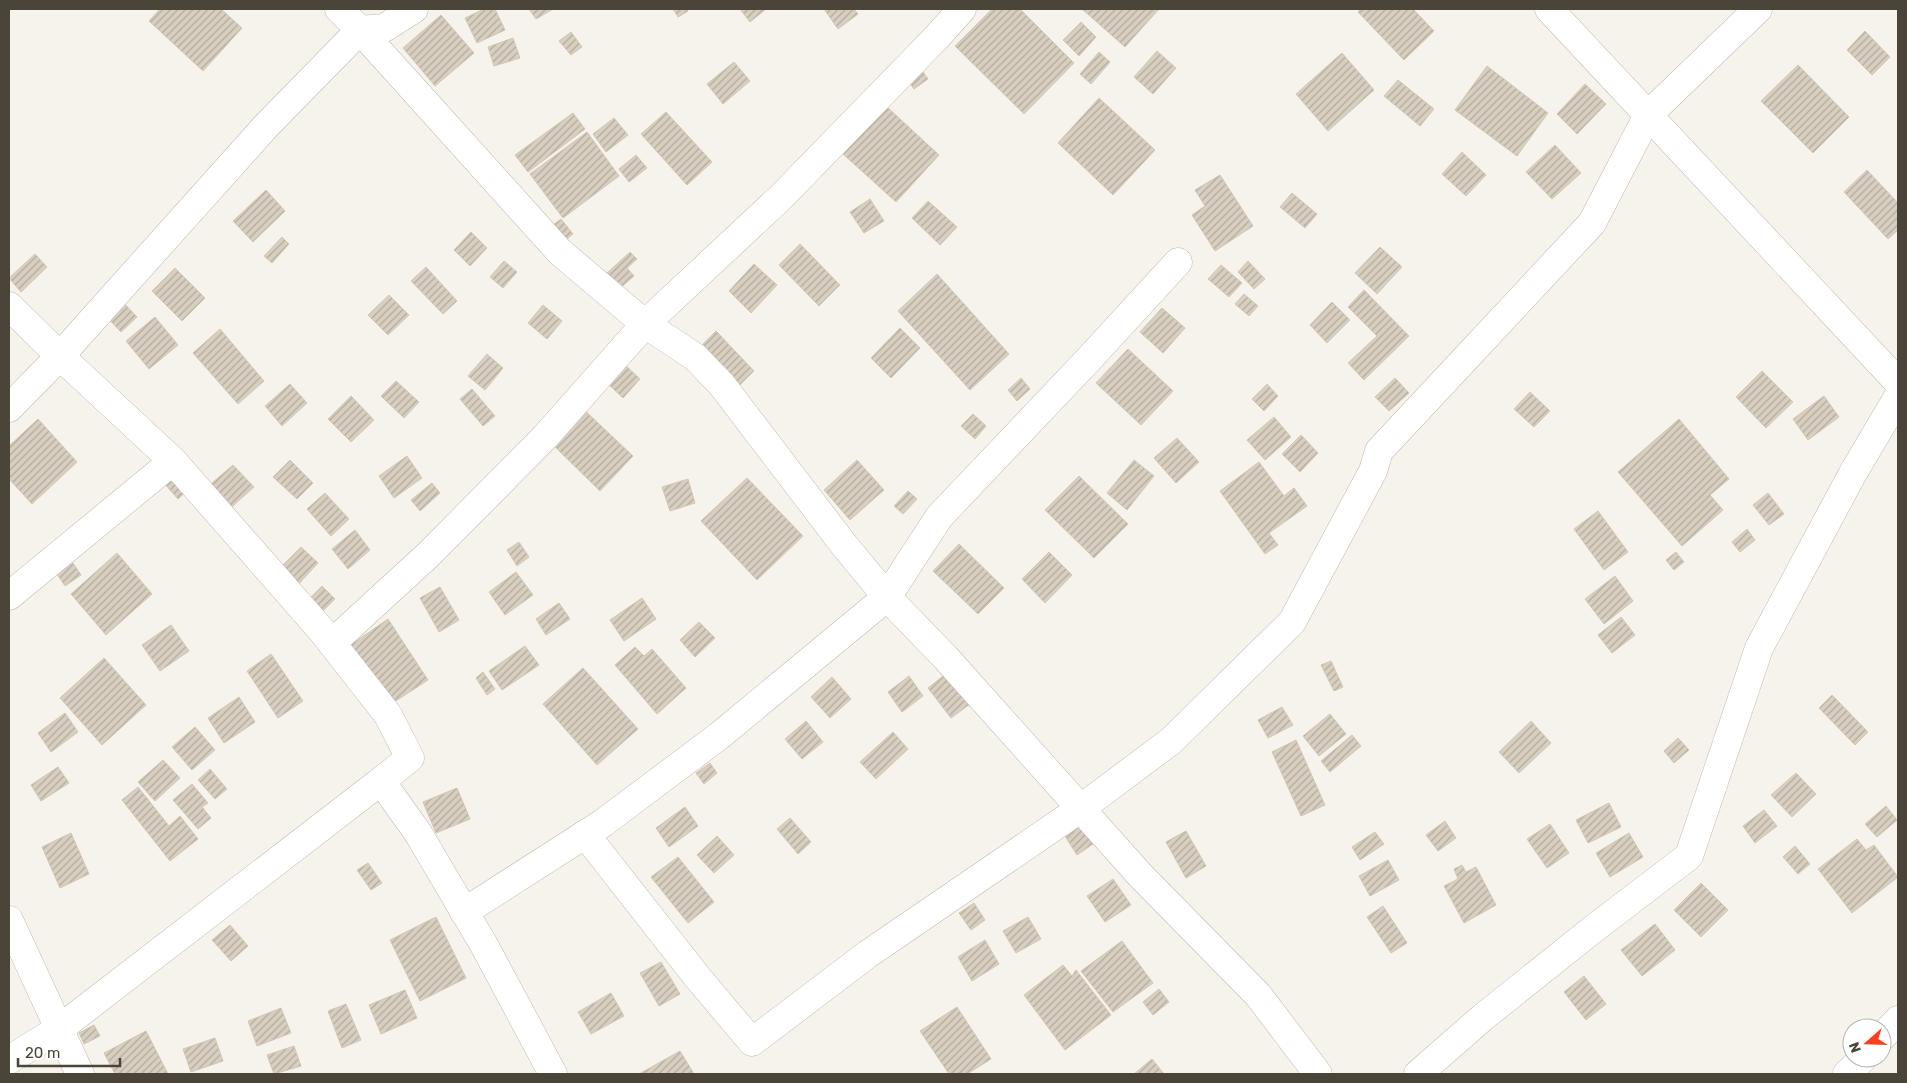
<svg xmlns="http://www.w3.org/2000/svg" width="1907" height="1083" font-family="Rubik,sans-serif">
	<defs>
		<pattern id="building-hatch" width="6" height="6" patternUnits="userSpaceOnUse" patternTransform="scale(1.25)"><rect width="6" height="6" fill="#d8cfc1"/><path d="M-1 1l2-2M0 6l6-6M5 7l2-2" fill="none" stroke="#b1aa9e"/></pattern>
	</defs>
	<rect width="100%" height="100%" fill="#f6f3ec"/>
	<g fill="url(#building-hatch)" stroke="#d3c7b4">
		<polygon points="160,9 221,9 242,28 203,71 149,21"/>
		<polygon points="484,9 495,9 505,30 477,43 465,18"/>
		<polygon points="529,9 553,9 536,19"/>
		<polygon points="673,9 686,9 688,11 678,17"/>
		<polygon points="740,9 766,9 750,22"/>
		<polygon points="824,9 854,9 858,14 838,29"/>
		<polygon points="992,9 1020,9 1074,63 1024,114 955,46"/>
		<polygon points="1082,9 1159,9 1125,47"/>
		<polygon points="1361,9 1413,9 1434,31 1404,60 1358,12"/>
		<polygon points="441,15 474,53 435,86 403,48"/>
		<polygon points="1081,22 1096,37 1079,56 1063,40"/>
		<polygon points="1865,31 1890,57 1872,75 1847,50"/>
		<polygon points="571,32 582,47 571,55 559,41"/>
		<polygon points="513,38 520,58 494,66 488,47"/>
		<polygon points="1157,51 1176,68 1153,94 1134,77"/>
		<polygon points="1099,52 1110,62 1091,84 1080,74"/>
		<polygon points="1342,53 1374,90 1328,131 1296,94"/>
		<polygon points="734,62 750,81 723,104 707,84"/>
		<polygon points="918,65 928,79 914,89 904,75"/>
		<polygon points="1798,65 1849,117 1813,153 1761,101"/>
		<polygon points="1487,66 1548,113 1517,156 1455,110"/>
		<polygon points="1398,80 1434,109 1420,126 1384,96"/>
		<polygon points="1585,84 1606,104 1577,134 1557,114"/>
		<polygon points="1099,98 1155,150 1113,195 1058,143"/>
		<polygon points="886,106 939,155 896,202 843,154"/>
		<polygon points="666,112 712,162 687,185 641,134"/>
		<polygon points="573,113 585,129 528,172 515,155"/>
		<polygon points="614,118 628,135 606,152 593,134"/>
		<polygon points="587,132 619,176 563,218 530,174"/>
		<polygon points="1555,145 1581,173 1552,199 1526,172"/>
		<polygon points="1462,152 1486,175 1466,196 1442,174"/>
		<polygon points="636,155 647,168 629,182 619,169"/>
		<polygon points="1867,170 1898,203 1898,230 1888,239 1844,192"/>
		<polygon points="1220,175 1253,226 1215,251 1192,215 1205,206 1195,190"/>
		<polygon points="266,190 285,211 253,242 233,221"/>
		<polygon points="1292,193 1317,214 1305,228 1280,207"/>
		<polygon points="870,199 884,221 864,233 850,212"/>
		<polygon points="928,201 957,227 940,245 912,218"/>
		<polygon points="561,219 573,234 557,247 545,231"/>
		<polygon points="471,232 487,248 470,266 454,250"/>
		<polygon points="282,237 289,244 272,263 264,256"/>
		<polygon points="800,244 840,285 819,306 779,265"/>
		<polygon points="1380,247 1402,267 1377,294 1355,273"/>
		<polygon points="630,252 637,259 627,268 634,276 619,289 606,274"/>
		<polygon points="35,254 47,267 21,292 9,278"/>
		<polygon points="504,261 517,272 503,288 490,277"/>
		<polygon points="1248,261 1265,279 1254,289 1238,272"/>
		<polygon points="754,264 777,285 751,313 729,291"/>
		<polygon points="1221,265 1242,283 1229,297 1208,279"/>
		<polygon points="426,267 457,301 443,314 411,281"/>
		<polygon points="175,268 205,298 182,321 152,291"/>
		<polygon points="937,274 1009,354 970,390 898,311"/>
		<polygon points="1364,290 1409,336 1364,380 1348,363 1377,336 1348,307"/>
		<polygon points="1244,294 1258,306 1249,316 1235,304"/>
		<polygon points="389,295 409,315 388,335 368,315"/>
		<polygon points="119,298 137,317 121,332 103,313"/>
		<polygon points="1332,302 1350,320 1327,343 1310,325"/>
		<polygon points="543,305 562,321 547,339 528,323"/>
		<polygon points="1162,308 1185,328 1163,353 1140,332"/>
		<polygon points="155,317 178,345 149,369 126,341"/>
		<polygon points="900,328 920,348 891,378 871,358"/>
		<polygon points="220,329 264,381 238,404 193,353"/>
		<polygon points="716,331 754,371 737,388 699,348"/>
		<polygon points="1128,349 1173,391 1141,425 1096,383"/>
		<polygon points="487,354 503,368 485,390 468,376"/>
		<polygon points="624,364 640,379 623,398 606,382"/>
		<polygon points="1762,371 1793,402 1766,428 1736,397"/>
		<polygon points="1021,378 1030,389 1017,401 1008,390"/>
		<polygon points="1395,378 1409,393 1389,411 1375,397"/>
		<polygon points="396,381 419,402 404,418 381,396"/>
		<polygon points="290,384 307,403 282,426 265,406"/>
		<polygon points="1267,384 1278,396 1264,411 1252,399"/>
		<polygon points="472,389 495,416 483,426 460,399"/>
		<polygon points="1530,392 1550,411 1534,427 1514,409"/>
		<polygon points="351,396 374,420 351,442 328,419"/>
		<polygon points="1824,396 1839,417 1808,440 1793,419"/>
		<polygon points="581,407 633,456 600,491 549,441"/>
		<polygon points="973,414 986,426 975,439 961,426"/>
		<polygon points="1274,417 1291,437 1265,460 1247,440"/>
		<polygon points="38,419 77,462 32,504 9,479 9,446"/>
		<polygon points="1679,419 1729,479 1710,495 1723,510 1682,546 1618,472"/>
		<polygon points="1301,435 1318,453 1300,472 1282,454"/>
		<polygon points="1177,438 1199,462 1176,483 1154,458"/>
		<polygon points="407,456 422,478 394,498 379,476"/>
		<polygon points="290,460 313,483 297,499 273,477"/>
		<polygon points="857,460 884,490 850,520 824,490"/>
		<polygon points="1134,460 1154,476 1127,510 1107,493"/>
		<polygon points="1259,462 1284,496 1294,488 1307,506 1269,533 1278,545 1265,554 1220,491"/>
		<polygon points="233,465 254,487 226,512 205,489"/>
		<polygon points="173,473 188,490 178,499 163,482"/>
		<polygon points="1079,476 1128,524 1094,558 1045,510"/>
		<polygon points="747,478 803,536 757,580 701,521"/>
		<polygon points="688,479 695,503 670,511 662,487"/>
		<polygon points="432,483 440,493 420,511 411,500"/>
		<polygon points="908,491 917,499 903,514 894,506"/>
		<polygon points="325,493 349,519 331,536 307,509"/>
		<polygon points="1768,493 1784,514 1769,525 1753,505"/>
		<polygon points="1598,511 1628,552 1604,570 1574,529"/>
		<polygon points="1747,529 1755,540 1740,552 1732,542"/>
		<polygon points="355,530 370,550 348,569 332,549"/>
		<polygon points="519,542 529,557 517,566 507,550"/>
		<polygon points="959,544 1004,588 978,614 933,571"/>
		<polygon points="301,547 318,563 295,588 277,571"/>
		<polygon points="1049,552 1072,575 1045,603 1022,579"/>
		<polygon points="1676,552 1684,562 1674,570 1666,560"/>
		<polygon points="117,553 152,594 106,635 71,594"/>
		<polygon points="73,563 81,575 65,586 57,574"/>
		<polygon points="516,572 533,595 505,615 489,592"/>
		<polygon points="1615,576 1633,601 1604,624 1585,599"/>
		<polygon points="322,586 335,599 319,615 306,602"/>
		<polygon points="440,587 459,620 439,632 420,598"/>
		<polygon points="642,598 656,619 624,641 610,620"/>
		<polygon points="559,603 570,619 546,635 536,619"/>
		<polygon points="1621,617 1635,635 1612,653 1598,635"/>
		<polygon points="388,619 428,680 388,706 349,646"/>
		<polygon points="699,622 715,638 695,657 680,640"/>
		<polygon points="171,625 189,651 160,671 142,645"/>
		<polygon points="525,646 539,665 502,690 489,671"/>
		<polygon points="635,647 644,656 652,649 686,688 657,714 615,665"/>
		<polygon points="271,654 303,701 278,718 247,671"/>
		<polygon points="104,658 146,705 102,745 60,698"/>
		<polygon points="1331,661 1343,687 1334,691 1321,665"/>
		<polygon points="583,668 638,729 597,765 543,704"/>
		<polygon points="483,672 495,689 487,695 476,678"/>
		<polygon points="947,673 970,704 951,718 928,688"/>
		<polygon points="909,676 923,696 902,712 888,692"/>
		<polygon points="832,677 851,699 830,718 811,697"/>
		<polygon points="1832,695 1868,732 1855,745 1819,708"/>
		<polygon points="239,697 255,722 224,743 208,718"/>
		<polygon points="1282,707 1293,725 1268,738 1258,720"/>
		<polygon points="65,713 78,732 51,752 38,733"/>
		<polygon points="1330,714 1346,734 1319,756 1303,736"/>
		<polygon points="806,721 823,742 802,759 785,739"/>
		<polygon points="1531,721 1551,743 1519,773 1499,752"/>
		<polygon points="195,727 215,750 192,770 172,747"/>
		<polygon points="893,732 908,749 876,779 860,762"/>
		<polygon points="1352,735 1361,746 1330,772 1321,761"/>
		<polygon points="1678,738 1689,750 1674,763 1664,751"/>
		<polygon points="1296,740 1325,805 1301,816 1272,752"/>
		<polygon points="163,760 180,778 155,801 138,782"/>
		<polygon points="710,763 717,773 704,784 696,773"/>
		<polygon points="58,767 69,783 41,801 31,785"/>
		<polygon points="210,769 227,789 215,799 198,780"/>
		<polygon points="1796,773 1816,794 1792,817 1771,795"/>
		<polygon points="192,784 208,803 202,807 211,818 198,829 173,800"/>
		<polygon points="138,787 169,826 180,816 198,839 170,861 122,800"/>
		<polygon points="457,788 470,819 436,833 423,802"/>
		<polygon points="1609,803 1621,827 1588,843 1576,820"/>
		<polygon points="1886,806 1897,820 1877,837 1865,824"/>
		<polygon points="685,807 698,826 669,847 656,828"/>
		<polygon points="1764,810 1777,826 1755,843 1743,826"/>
		<polygon points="790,818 811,842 798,854 777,829"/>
		<polygon points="1445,821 1456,838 1438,851 1426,835"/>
		<polygon points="1080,823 1093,844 1077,855 1063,833"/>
		<polygon points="1550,824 1569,853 1547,868 1527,839"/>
		<polygon points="1186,831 1206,866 1186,878 1166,842"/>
		<polygon points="1375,832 1384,844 1360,860 1352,847"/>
		<polygon points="71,833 89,874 60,888 42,847"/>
		<polygon points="1629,833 1643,857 1610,877 1596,853"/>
		<polygon points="717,836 734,855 714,873 697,855"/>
		<polygon points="1857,839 1866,850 1874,845 1898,877 1852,913 1818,869"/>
		<polygon points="1795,846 1810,864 1798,874 1783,857"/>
		<polygon points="678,857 714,902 688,923 651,877"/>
		<polygon points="1388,860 1399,880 1370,896 1359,876"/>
		<polygon points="368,863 382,883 371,890 357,870"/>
		<polygon points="1462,865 1466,872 1476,867 1496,905 1464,923 1444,886 1458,879 1454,869"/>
		<polygon points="1113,879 1131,905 1105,922 1087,896"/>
		<polygon points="1701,883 1728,910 1701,937 1674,910"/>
		<polygon points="974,903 985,920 971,930 959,913"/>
		<polygon points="1383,906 1407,943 1391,953 1367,917"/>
		<polygon points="436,917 466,978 420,1001 390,940"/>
		<polygon points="1028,917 1041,939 1016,953 1003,931"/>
		<polygon points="1655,924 1675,950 1642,976 1621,950"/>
		<polygon points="230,925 248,946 231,961 212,940"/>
		<polygon points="985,940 999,964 972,981 958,957"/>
		<polygon points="1122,941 1153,983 1113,1012 1081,971"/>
		<polygon points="661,962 680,994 659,1006 640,973"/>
		<polygon points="1063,965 1072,976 1076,970 1111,1015 1065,1050 1024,995"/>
		<polygon points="1584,976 1606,1004 1586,1020 1564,992"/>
		<polygon points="1159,989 1169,1002 1153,1015 1143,1002"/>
		<polygon points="405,990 417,1018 381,1034 369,1005"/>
		<polygon points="611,993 624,1016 591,1034 578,1012"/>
		<polygon points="346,1004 361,1040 342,1048 328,1011"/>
		<polygon points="957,1007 991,1059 967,1074 949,1074 920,1031"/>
		<polygon points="281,1008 291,1033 257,1046 248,1021"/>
		<polygon points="94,1025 100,1036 84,1044 79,1033"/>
		<polygon points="146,1031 168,1074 115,1074 104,1053"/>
		<polygon points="215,1038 223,1061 191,1072 183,1049"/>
		<polygon points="294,1046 301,1066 274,1074 267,1055"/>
		<polygon points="680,1051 694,1074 639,1074"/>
		<polygon points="1152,1059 1164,1074 1134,1074"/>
	</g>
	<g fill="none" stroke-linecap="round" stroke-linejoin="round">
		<g stroke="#c2bbae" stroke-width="29">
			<g id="street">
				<polyline points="339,9 360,30 560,252 645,324 695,357 722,385 844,545 887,597 946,658 1141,876 1258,995 1318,1074"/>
				<polyline points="1549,9 1898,382"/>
				<polyline points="9,306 60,356 173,461 323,632 388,715 410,758 381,781 418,833 484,945 553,1074"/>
				<polyline points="9,408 60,356 266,126 360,30 384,28 414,9"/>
				<polyline points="9,596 173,461"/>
				<polyline points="332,643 428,555 545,437 645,324 781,197 936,38 962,9"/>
				<polyline points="585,834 698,978 752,1042 868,954 1080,809 1171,741 1292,622 1373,471 1379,451 1592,223 1648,115 1758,9"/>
				<polyline points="464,912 603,823 719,736 887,597 939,517 1089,359 1178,262"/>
				<polyline points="9,920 80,1074"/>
				<polyline points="1882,1037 1898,1020"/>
				<polyline points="9,1060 59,1029 381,781"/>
				<polyline points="1418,1074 1482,1018 1592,930 1689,856 1759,648 1853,473 1898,397"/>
				<polyline points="1847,1074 1863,1058"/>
			</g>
		</g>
		<use href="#street" stroke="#fff" stroke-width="28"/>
	</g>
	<rect width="1907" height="1083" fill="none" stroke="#4b4439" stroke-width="20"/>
	<g transform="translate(1867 1043) rotate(250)"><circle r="24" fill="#ffffff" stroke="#b7b4b0"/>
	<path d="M0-4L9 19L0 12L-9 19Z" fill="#fc3f1d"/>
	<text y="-8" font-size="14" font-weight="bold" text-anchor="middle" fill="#4b4439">N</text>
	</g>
	<path d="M18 1058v8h102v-8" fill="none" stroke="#4b4439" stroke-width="2.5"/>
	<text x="25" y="1058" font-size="15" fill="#4b4439" stroke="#ffffff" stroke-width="4" paint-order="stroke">20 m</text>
</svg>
